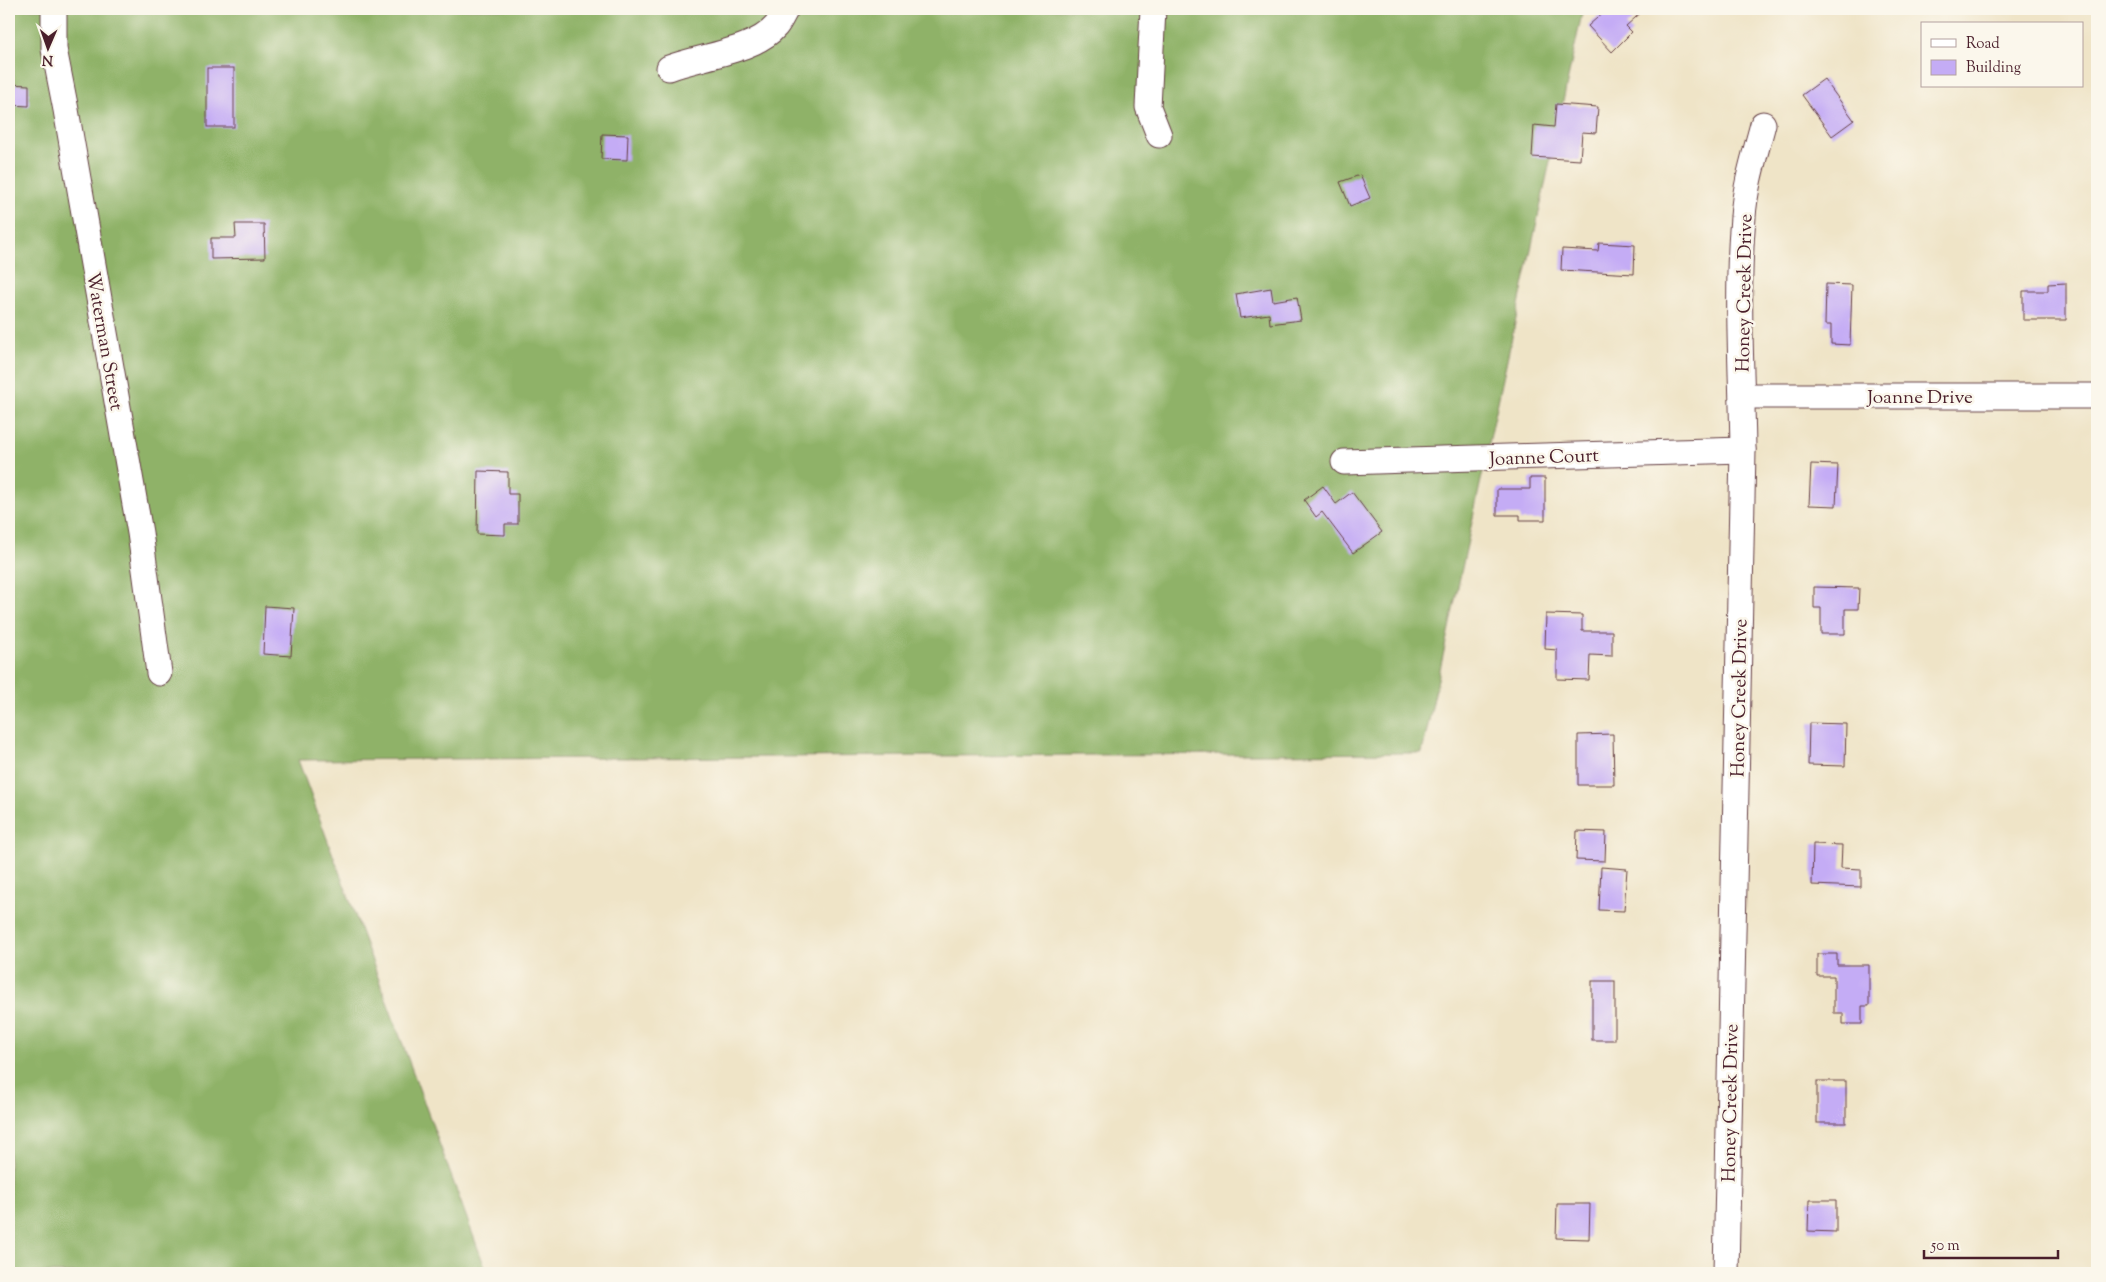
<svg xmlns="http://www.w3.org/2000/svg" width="2106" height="1282" font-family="'Sorts Mill Goudy',serif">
	<rect width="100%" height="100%" fill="#fbf7ec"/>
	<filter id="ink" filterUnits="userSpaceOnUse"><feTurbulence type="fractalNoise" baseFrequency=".02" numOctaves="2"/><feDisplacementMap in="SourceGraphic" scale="10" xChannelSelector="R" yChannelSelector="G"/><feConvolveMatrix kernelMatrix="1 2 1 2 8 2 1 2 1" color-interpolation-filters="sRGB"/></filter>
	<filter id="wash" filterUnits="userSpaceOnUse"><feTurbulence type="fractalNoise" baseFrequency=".0096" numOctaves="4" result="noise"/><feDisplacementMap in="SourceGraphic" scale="20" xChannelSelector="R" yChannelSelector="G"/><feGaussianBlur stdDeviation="1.12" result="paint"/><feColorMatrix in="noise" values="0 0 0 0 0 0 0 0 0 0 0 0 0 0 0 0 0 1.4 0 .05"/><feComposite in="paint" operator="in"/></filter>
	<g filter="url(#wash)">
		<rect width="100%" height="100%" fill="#efe4c7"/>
		<polygon fill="#8fb268" stroke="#6c684a" points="9,9 1583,9 1422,753 298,760 487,1273 9,1273"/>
		<g id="blocks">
			<g fill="#c4acf5">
				<polygon points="1607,9 1645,9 1626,26 1632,32 1612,52 1588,26"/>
				<rect x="207" y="68" width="27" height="59"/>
				<polygon points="1824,79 1854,120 1832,136 1802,95"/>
				<polygon points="9,84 29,85 29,106 9,105"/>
				<polygon points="1556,104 1598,107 1596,133 1582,132 1580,160 1532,157 1534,125 1554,127"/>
				<polygon points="602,134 628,135 627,160 601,159"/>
				<polygon points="1360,175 1370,198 1350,206 1340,182"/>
				<polygon points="235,224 264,224 265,258 211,259 211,238 236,238"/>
				<polygon points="1599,243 1635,245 1634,274 1561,270 1562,249 1598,251"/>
				<polygon points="2066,283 2066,320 2023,320 2023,291 2048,291 2048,284"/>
				<polygon points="1826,284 1852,285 1850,345 1831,344 1831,325 1825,325"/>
				<polygon points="1271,288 1273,301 1297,297 1301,320 1270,324 1269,314 1240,318 1236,294"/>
				<polygon points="1811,464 1838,465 1836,506 1809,505"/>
				<polygon points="478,471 508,472 508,494 518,494 518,524 505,524 505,535 477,534"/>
				<polygon points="1530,478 1545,478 1545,520 1520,520 1520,515 1497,515 1497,489 1530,489"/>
				<polygon points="1323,486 1336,504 1352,492 1382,532 1353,553 1322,512 1316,517 1304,500"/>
				<polygon points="1814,587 1859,588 1858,609 1845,609 1845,634 1821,634 1821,608 1814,608"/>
				<polygon points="265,606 294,608 291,656 263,654"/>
				<polygon points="1546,614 1582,615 1582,631 1612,631 1612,656 1590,655 1589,680 1557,679 1557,650 1545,649"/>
				<polygon points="1809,723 1846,724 1845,766 1808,765"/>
				<polygon points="1613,734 1614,785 1578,785 1578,735"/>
				<polygon points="1577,831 1606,832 1605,861 1576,860"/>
				<polygon points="1813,844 1842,845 1841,868 1861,869 1861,887 1812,885"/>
				<polygon points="1601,867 1627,869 1624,911 1599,910"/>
				<polygon points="1817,954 1837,954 1837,965 1869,965 1869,1006 1862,1006 1862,1024 1843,1024 1843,1013 1834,1013 1834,976 1817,976"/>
				<rect x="1592" y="981" width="23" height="59"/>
				<rect x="1817" y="1081" width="29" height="42"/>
				<polygon points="1809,1200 1836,1200 1836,1232 1808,1231"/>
				<polygon points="1557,1204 1590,1204 1589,1239 1556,1238"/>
			</g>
		</g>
	</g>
	<g filter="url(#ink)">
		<use href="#blocks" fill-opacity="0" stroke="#633d42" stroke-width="1"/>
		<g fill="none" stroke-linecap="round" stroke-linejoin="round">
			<g stroke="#633d42" stroke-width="27">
				<g id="minor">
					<polyline points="54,9 54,49 66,110 140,533 159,673"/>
					<polyline points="1153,9 1148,107 1159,135"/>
					<path d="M669 68C701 56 755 51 776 26 780 21 783 14 786 9"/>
					<polyline points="1743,396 2097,396"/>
					<polyline points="1344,462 1743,450"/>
					<path d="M1726 1273 1743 450C1742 373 1736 295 1743 217 1745 186 1755 155 1763 124"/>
				</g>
			</g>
			<use href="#minor" stroke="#fff" stroke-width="25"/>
		</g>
	</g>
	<g text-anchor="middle" stroke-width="5" stroke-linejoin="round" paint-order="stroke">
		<g font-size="19" fill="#4a1f2b" stroke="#fbf7ec">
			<text transform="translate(1743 293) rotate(-89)" y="7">Honey Creek Drive</text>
			<text transform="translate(106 341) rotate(80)" y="7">Waterman Street</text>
			<text x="1920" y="403">Joanne Drive</text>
			<text transform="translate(1544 456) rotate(-2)" y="7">Joanne Court</text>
			<text transform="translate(1738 698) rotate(-89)" y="7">Honey Creek Drive</text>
			<text transform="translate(1729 1103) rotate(-89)" y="7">Honey Creek Drive</text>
		</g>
	</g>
	<rect width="2106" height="1282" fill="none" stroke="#fbf7ec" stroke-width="30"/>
	<rect x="1921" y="22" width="162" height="65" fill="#fbf7ec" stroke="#b4a19f"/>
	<rect x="1931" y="39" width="25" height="8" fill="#ffffff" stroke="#b4a19f"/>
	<text x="1966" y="48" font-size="15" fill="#4a1f2b">Road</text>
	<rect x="1931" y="60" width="25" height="15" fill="#c4acf5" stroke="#b4a19f"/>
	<text x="1966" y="72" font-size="15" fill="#4a1f2b">Building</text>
	<g transform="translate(48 48) rotate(182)" stroke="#fbf7ec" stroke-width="4" paint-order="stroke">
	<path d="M0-4L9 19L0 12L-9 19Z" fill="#4a1f2b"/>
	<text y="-8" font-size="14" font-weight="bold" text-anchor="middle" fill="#4a1f2b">N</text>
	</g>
	<path d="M1924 1250v8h134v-8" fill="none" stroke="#4a1f2b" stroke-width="2.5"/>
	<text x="1931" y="1250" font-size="15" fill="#4a1f2b" stroke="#fbf7ec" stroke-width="4" paint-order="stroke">50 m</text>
</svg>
